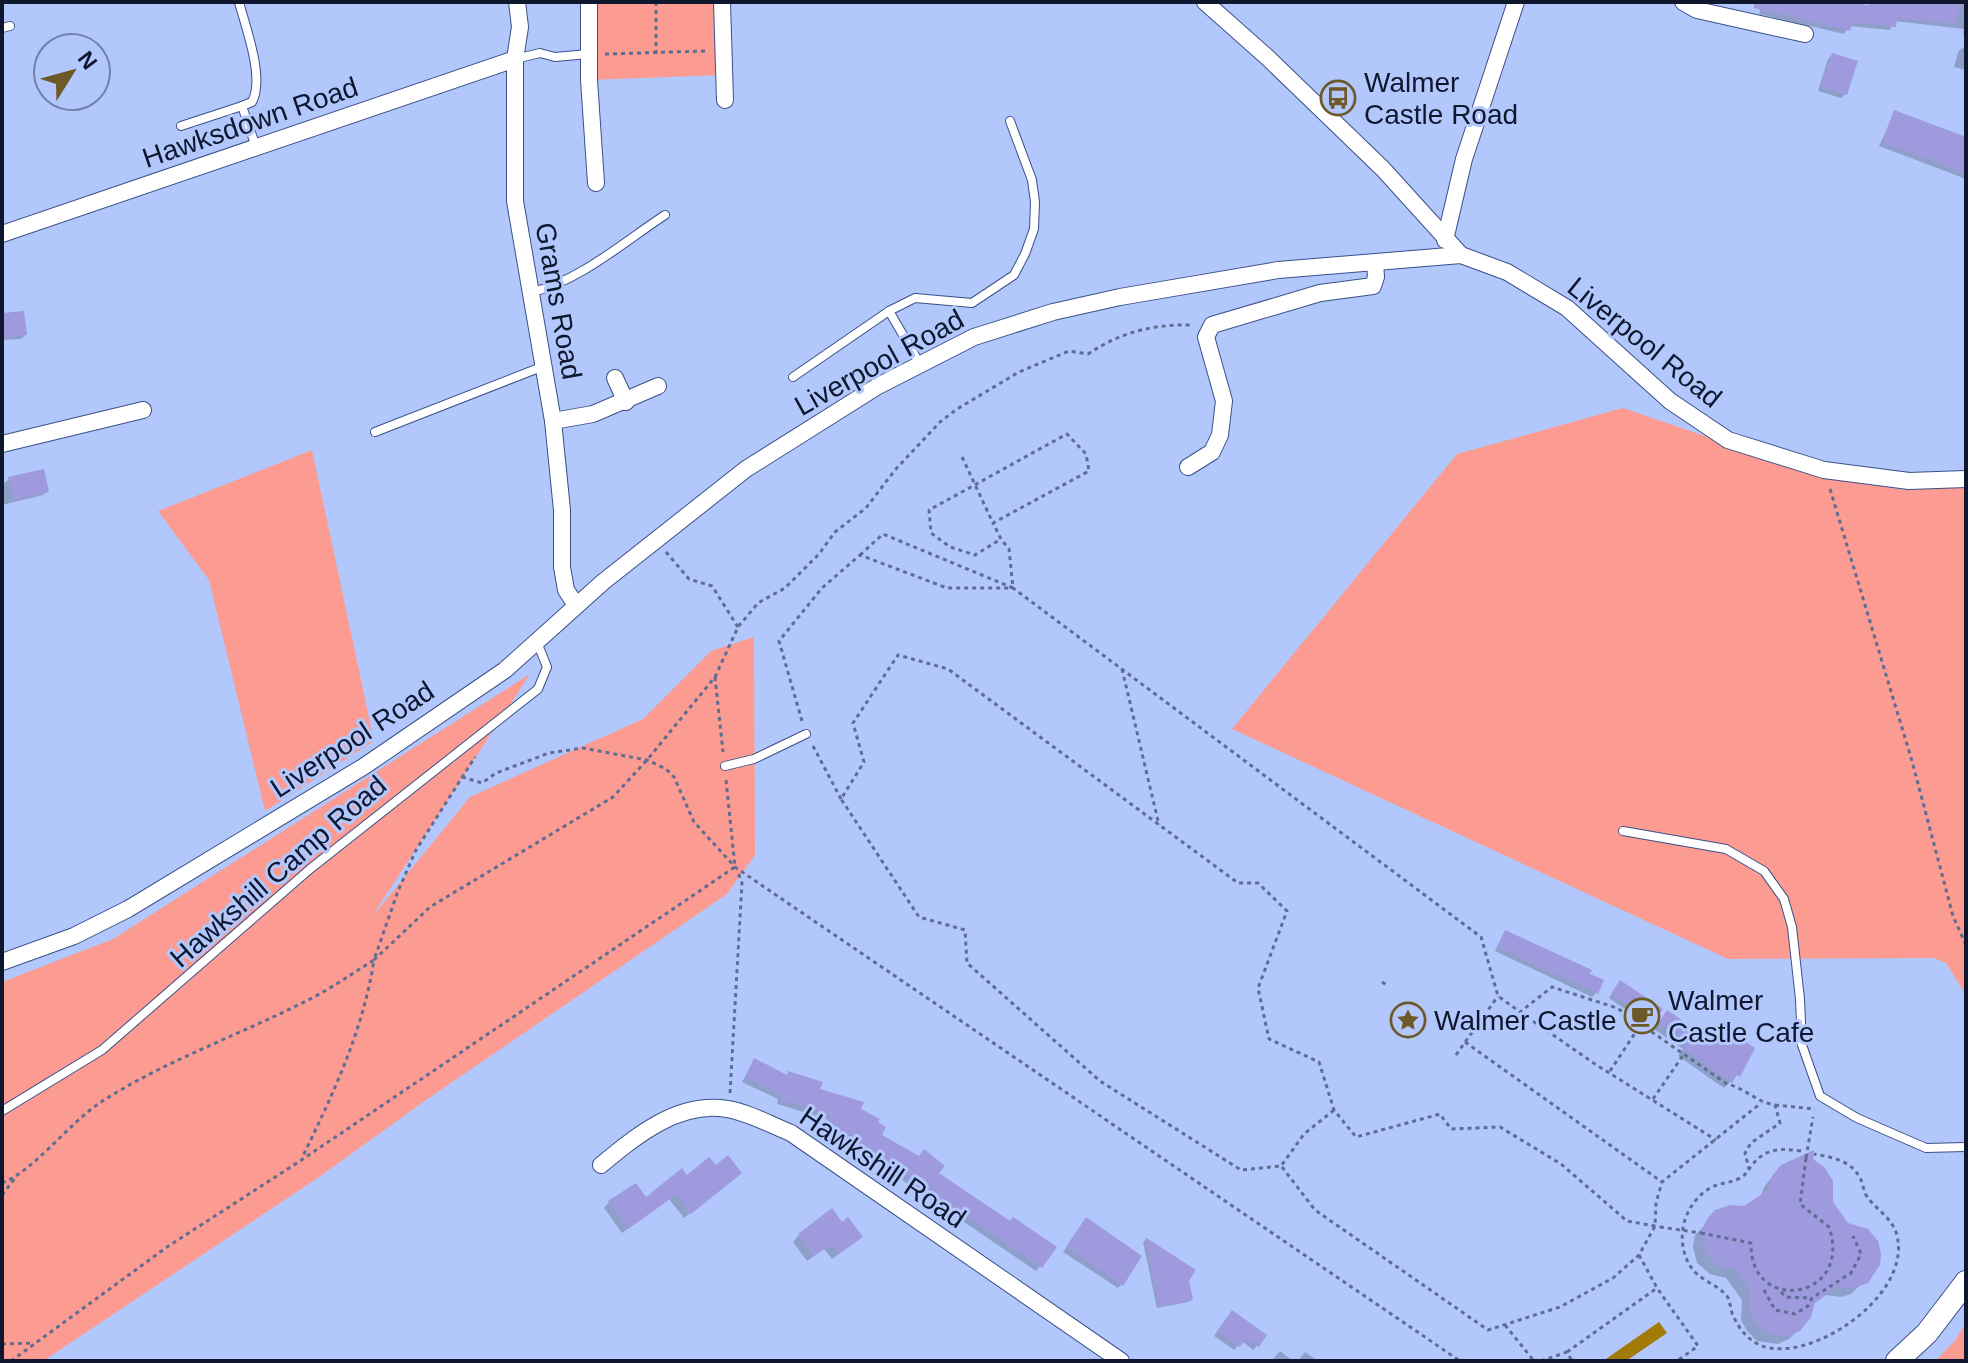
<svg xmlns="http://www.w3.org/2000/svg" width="1968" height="1363" font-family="Arial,sans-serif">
	<rect width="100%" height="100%" fill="#b2c8fc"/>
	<g fill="#fc9b91">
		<polygon points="589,2 722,2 722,75 589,80"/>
		<polygon points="1623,408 1827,478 1905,490 1966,486 1966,995 1946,963 1934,958 1728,959 1232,729 1457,454"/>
		<polygon points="312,450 374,741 265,811 209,580 158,511"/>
		<polygon points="754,637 755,855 727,894 426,1100 319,1177 43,1361 2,1361 2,982 113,939 530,674 371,918 470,797 643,719 711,651"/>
		<polygon points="1966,1322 1966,1361 1935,1361 1955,1341"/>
	</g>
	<polygon fill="#a17b05" points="1659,1322 1667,1333 1626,1361 1603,1361"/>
	<g fill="#0003">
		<polygon points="1762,2 1843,2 1868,8 1869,2 1966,2 1966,35 1963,35 1964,29 1894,21 1890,30 1849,26 1844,34 1759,14"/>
		<polygon points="1962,48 1966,49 1966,70 1954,67 1958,52"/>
		<polygon points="1832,55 1845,94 1841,98 1818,91 1828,59"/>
		<polygon points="1895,112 1966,139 1966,179 1879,146"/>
		<polygon points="2,316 25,335 21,339 2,340"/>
		<polygon points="9,479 47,491 43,495 2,505 2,485"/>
		<polygon points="1505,932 1596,993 1592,997 1495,951"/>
		<polygon points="1617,987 1649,1026 1645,1030 1626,1017 1629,1012 1609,998"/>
		<polygon points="1667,1013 1695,1032 1720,1043 1729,1033 1731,1081 1724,1088 1678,1056 1683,1049 1654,1029"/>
		<polygon points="754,1061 859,1110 879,1136 1010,1223 1054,1248 1036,1271 917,1190 916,1191 878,1160 876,1163 860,1153 862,1150 854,1145 857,1141 823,1131 827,1119 777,1104 778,1099 742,1082"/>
		<polygon points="1811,1160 1831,1203 1876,1270 1851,1294 1841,1297 1826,1295 1812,1305 1807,1321 1789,1339 1778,1344 1757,1341 1747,1331 1741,1320 1742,1300 1726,1278 1710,1274 1697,1263 1693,1247 1695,1235 1720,1210 1745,1208 1761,1197 1764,1187 1772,1177"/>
		<polygon points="715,1168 734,1178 684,1218 669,1199 622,1233 604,1208 609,1202 646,1200 687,1177"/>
		<polygon points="1083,1224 1122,1284 1118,1288 1063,1252"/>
		<polygon points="799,1235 854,1243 832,1259 824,1249 807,1261 793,1242"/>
		<polygon points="1145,1240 1164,1253 1191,1299 1188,1302 1157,1308 1143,1242"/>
		<polygon points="1228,1317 1257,1346 1253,1350 1242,1341 1234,1350 1214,1336"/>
		<polygon points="1280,1351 1293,1361 1271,1361"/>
		<polygon points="1305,1352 1318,1361 1298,1361"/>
	</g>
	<g fill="#9e9add">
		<polygon points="1754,2 1804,2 1818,5 1819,2 1852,2 1871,6 1872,2 1960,2 1957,24 1897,18 1896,27 1852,22 1850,31 1754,8"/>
		<polygon points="1832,53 1858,61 1847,95 1821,87"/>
		<polygon points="1894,110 1966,137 1966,174 1882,142"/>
		<polygon points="24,311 27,335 2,338 2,313"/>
		<polygon points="44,469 49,492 14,500 8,477"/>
		<polygon points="1505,930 1592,970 1590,974 1604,980 1598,994 1497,947"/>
		<polygon points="1620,980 1663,1009 1650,1028 1628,1012 1631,1007 1611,994"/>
		<polygon points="1667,1010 1696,1030 1698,1026 1721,1042 1728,1030 1755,1048 1740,1077 1737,1075 1732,1083 1683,1049 1688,1042 1659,1022"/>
		<polygon points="754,1058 787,1075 788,1071 823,1082 820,1089 864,1102 861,1109 880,1119 878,1122 886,1127 882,1135 919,1156 924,1149 945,1166 939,1173 1010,1221 1013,1217 1057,1247 1042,1268 922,1187 921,1189 883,1157 882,1160 863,1149 865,1145 857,1141 859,1137 826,1127 830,1115 780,1100 781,1095 745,1077"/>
		<polygon points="1814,1150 1813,1159 1825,1168 1833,1181 1833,1202 1848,1223 1868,1229 1878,1241 1881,1253 1880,1265 1868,1283 1851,1289 1837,1287 1815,1302 1811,1317 1800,1331 1784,1337 1773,1335 1755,1322 1750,1310 1750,1290 1735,1269 1719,1266 1706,1254 1701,1233 1707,1219 1715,1210 1730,1205 1744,1206 1768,1190 1772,1176 1781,1165"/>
		<polygon points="728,1155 742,1173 691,1214 676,1195 628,1229 608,1201 636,1183 646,1197 682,1168 687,1175 709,1157 716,1165"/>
		<polygon points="832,1208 842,1222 848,1217 863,1237 839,1254 832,1244 814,1256 798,1234"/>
		<polygon points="1086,1217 1142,1256 1123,1286 1066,1247"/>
		<polygon points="1145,1237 1196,1270 1189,1281 1193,1300 1159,1307"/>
		<polygon points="1232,1310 1267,1335 1259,1347 1246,1338 1240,1347 1217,1331"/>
	</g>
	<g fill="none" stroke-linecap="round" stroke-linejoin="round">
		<g stroke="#3a5087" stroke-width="10">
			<g id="lane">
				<path d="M239 2C246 29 265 78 252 102L242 106 256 147"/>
				<polyline points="2,28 10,26"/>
				<polyline points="515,59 540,53 555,57 588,54"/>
				<polyline points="181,126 242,106"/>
				<path d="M532 292C578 282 625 241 665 215"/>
				<polyline points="889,311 920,364"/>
				<polyline points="793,377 889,311 915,298 972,303 1014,275 1025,254 1034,229 1035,202 1032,180 1010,121"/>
				<polyline points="375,432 544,366"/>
				<polyline points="725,766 754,759 806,734"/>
				<polyline points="1623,831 1726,849 1764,871 1784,899 1792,927 1800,999 1802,1045 1820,1096 1857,1118 1926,1148 1966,1147"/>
				<polyline points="2,1111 102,1050 310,869 538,689 547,667 537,642"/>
			</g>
		</g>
		<g stroke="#3a5087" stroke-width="18">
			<g id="street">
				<polyline points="517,2 520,27 515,59 515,201 553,421 562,510 562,567 566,590 576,605"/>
				<polyline points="589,2 589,80 596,183"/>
				<polyline points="722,2 725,100"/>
				<polyline points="1205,2 1268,58 1383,169 1461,255"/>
				<polyline points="1683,2 1697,10 1805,34"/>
				<polyline points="2,234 515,59"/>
				<polyline points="1445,240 1464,159 1516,2"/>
				<polyline points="615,378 626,402"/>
				<polyline points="553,421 593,414 658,386"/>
				<polyline points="2,444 143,410"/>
				<polyline points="1188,467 1212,452 1220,435 1224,401 1206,337 1212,325 1320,293 1373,286 1376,277 1375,263"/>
				<polyline points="2,962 74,936 128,909 363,767 505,670 603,582 746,469 878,386 974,337 1053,312 1120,297 1278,270 1461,255 1507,272 1567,308 1670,401 1728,440 1824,470 1909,481 1966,479"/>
				<path d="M601 1165C636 1136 678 1101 727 1109 748 1112 771 1125 791 1133L1121 1361"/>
			</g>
		</g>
		<g stroke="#3a5087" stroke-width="24">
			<polyline id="secondary" points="1897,1361 1927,1333 1966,1282"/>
		</g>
		<g stroke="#5e6d92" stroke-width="3" stroke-dasharray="4 4" stroke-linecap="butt">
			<polyline points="656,2 656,54"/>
			<polyline points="605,54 706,51"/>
			<path d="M962 457 993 523 1089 471 1086 454 1067 434C1021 459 975 485 929 510L931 533 950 547 975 555 1001 539"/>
			<polyline points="1830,489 1912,761 1953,916 1966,945"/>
			<polyline points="666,552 689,579 712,586 738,627"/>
			<polyline points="860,555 883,534 1013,588 1009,549 1001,539 993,523"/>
			<polyline points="1122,669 1159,825"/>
			<polyline points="715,677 723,752"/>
			<path d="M802 721 779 641 822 588 860 555 947 588H1013L1481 937 1498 996 1520 1012 1552 987 1617 1008 1727 1084C1745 1088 1756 1102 1775 1105L1780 1123 1751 1143 1745 1153 1749 1169"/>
			<polyline points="813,746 841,799"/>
			<polyline points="462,777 482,783 496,773 549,753 583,748 647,760 666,769 674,777 694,822 735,867 1460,1361"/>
			<polyline points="375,957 398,891 416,850 475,757"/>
			<path d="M374 960 430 907 613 797 647 760 715 677 738 627 758 603 785 588 819 554 835 532 866 508 895 470 940 422 957 409 1019 372 1069 351 1088 354C1121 332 1153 324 1193 325"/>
			<polyline points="1382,982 1388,986"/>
			<polyline points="1520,1012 1595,1064 1716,1140"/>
			<polyline points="1465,1042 1662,1182"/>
			<polyline points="1456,1055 1498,996"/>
			<polyline points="1610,1071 1641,1024"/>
			<polyline points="730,1093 742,883 737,870"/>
			<polyline points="1653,1099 1684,1054"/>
			<polyline points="1775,1105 1815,1109"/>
			<polyline points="1334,1110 1304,1134 1281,1166 1241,1170 1100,1081 967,963 965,930 919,917 841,799 864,762 853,723 898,655 948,669 1238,883 1258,883 1287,911 1258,988 1269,1039 1319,1062 1334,1110 1356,1137 1440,1114 1451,1129 1500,1127 1561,1164 1627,1221 1660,1227"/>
			<path d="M1801 1151C1780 1148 1766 1148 1752 1165 1748 1170 1746 1175 1740 1178 1729 1184 1718 1182 1707 1190 1681 1208 1674 1245 1693 1270 1702 1281 1718 1285 1727 1296 1730 1300 1730 1307 1732 1313 1739 1330 1751 1345 1770 1348 1822 1357 1915 1290 1896 1232 1890 1216 1875 1209 1866 1195 1863 1189 1863 1183 1860 1178 1851 1160 1831 1157 1814 1154"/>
			<polyline points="1282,1167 1315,1210 1488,1330 1560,1307 1613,1278 1639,1255 1655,1226 1656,1203 1662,1182 1761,1103"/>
			<path d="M2 1183C34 1171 69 1123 101 1102 163 1062 234 1037 300 1004 326 992 350 975 374 960 363 1031 333 1094 302 1158"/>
			<polyline points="2,1195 15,1178"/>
			<path d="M1701 1233 1751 1243C1749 1316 1854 1300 1829 1227L1800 1204 1806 1158"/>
			<polyline points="1639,1255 1657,1288 1698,1346 1677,1361"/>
			<polyline points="1764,1290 1775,1310 1795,1314 1808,1306 1812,1298 1851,1273 1861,1254 1853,1236"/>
			<polyline points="1781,1292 1786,1297 1811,1298"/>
			<polyline points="1505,1325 1534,1361"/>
			<polyline points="2,1344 34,1343"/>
			<polyline points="1567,1352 1657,1288"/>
			<polyline points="11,1361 167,1247 300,1161 735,867 726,780"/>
			<polyline points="1541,1361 1567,1352 1572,1361"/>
		</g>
		<use href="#lane" stroke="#fff" stroke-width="8"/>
		<use href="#street" stroke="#fff" stroke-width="16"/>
		<use href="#secondary" stroke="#fff" stroke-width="22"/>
		<g stroke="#5e6d92" stroke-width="3" stroke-dasharray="4 4" stroke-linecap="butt">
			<polyline points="1806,1158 1813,1117"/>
			<polyline points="1660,1227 1701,1233"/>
		</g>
	</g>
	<defs>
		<g id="bus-ring" transform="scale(1.8)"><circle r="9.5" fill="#b2c8fc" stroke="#6d5827" stroke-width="1.5"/><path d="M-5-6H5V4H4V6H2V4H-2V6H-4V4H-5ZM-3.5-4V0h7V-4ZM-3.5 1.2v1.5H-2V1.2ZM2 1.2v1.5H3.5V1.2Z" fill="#6d5827"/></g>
		<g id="cafe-ring" transform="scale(1.8)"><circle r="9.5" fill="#b2c8fc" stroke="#6d5827" stroke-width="1.5"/><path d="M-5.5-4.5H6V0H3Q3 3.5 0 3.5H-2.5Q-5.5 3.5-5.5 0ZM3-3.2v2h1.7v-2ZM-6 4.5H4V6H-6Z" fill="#6d5827"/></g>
		<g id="sight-ring" transform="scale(1.8)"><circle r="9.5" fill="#b2c8fc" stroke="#6d5827" stroke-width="1.5"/><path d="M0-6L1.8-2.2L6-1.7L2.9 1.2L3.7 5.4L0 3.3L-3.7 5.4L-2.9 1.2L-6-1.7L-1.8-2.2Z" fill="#6d5827"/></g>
	</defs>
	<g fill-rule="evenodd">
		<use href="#bus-ring" x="1338" y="98"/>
		<use href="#cafe-ring" x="1642" y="1016"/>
		<use href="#sight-ring" x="1408" y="1020"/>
	</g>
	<g text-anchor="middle" stroke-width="6" stroke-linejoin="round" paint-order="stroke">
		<g font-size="28" fill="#0e172e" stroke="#b2c8fc" text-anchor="start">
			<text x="1364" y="92">Walmer<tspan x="1364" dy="32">Castle Road</tspan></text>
			<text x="1668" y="1010">Walmer<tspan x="1668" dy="32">Castle Cafe</tspan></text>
			<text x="1434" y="1030">Walmer Castle</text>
		</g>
		<g font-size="28" fill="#0e172e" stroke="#b2c8fc">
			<text transform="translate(250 122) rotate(-19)" y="10">Hawksdown Road</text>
			<text transform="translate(559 301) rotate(80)" y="10">Grams Road</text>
			<text transform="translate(1645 342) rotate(39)" y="10">Liverpool Road</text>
			<text transform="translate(879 362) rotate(-29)" y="10">Liverpool Road</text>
			<text transform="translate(352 739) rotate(-33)" y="10">Liverpool Road</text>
			<text transform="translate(278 871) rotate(-41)" y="10">Hawkshill Camp Road</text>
			<text transform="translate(883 1167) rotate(34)" y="10">Hawkshill Road</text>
		</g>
	</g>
	<rect width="1968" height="1363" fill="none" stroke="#0e172e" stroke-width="8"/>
	<g transform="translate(72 72) rotate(53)"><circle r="38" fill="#b2c8fc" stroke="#7081aa" stroke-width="2"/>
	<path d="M0-6L14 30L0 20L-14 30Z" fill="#6d5827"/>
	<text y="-12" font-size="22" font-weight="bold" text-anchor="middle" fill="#0e172e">N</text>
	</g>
</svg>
